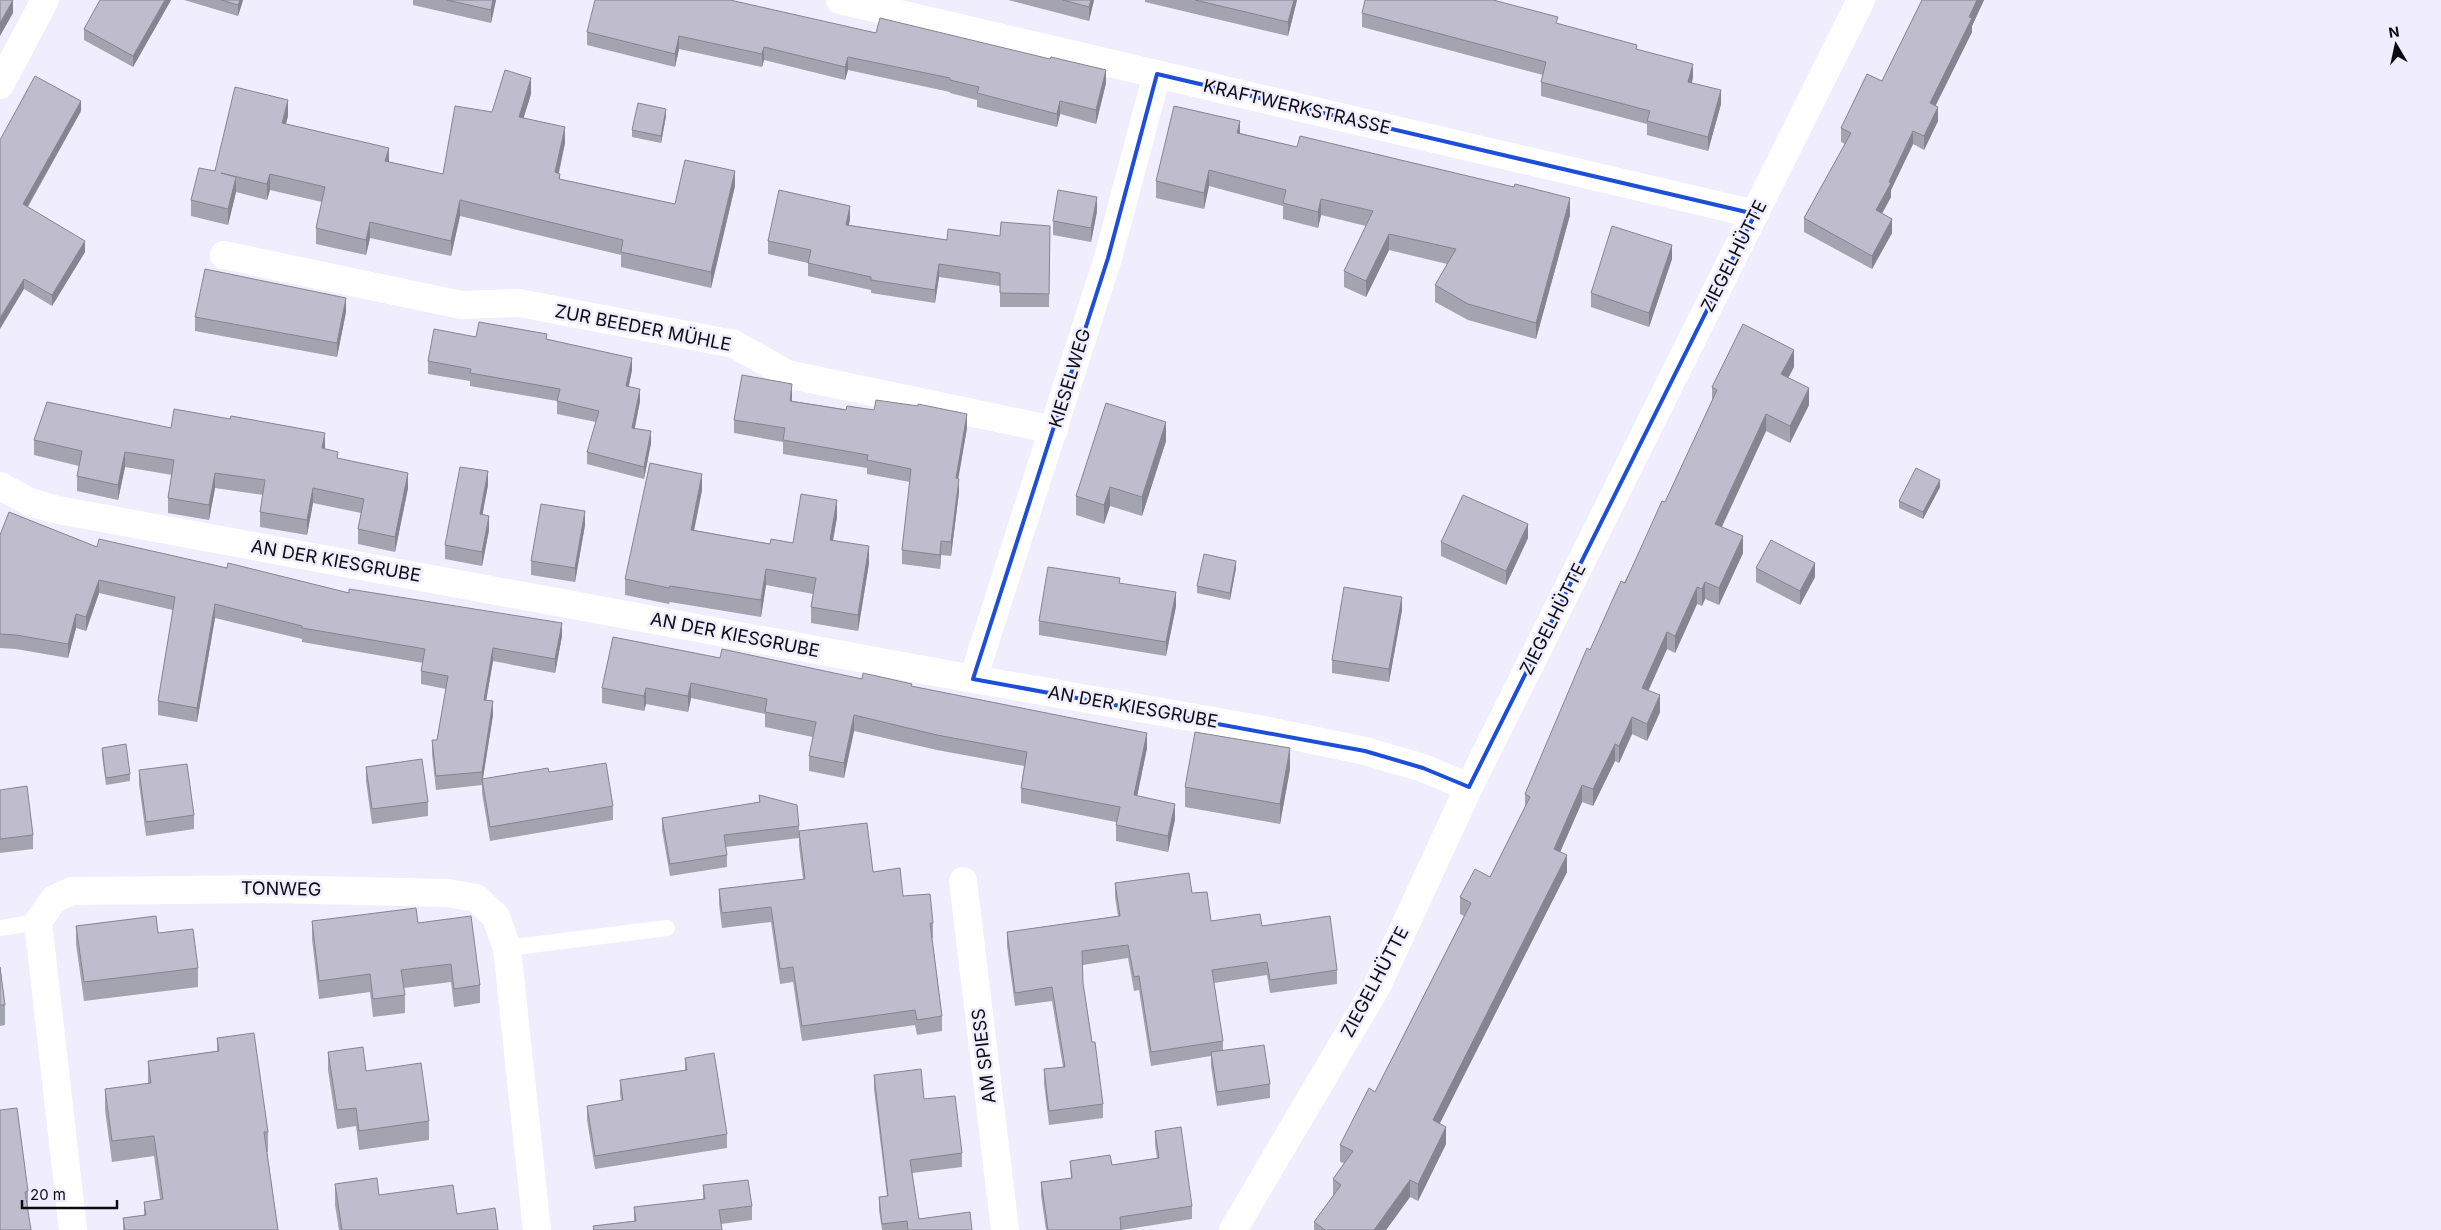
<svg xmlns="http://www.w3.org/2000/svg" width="2441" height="1230" font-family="Inter,sans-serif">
	<rect width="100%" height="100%" fill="#efedfe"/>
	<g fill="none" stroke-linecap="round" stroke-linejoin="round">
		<g stroke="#fff" stroke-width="16">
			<polyline points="0,928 38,922"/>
			<polyline points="507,948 667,928"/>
		</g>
		<g stroke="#fff" stroke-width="28">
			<polyline points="840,0 1755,214"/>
			<polyline points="224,255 461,305 519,303 734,344 787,374 1054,430"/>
			<polyline points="0,486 30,502 53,509 973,679 1259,729 1365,751 1423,768 1469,787"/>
			<polyline points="973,679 1108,258 1157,74"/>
			<polyline points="963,881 1005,1230"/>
			<polyline points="73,1230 38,922 54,899 72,891 271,889 448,893 476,898 496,917 507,948 537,1230"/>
			<polyline points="1233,1230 1377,986 1469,787 1861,0"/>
		</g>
		<polyline stroke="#fff" stroke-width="28" points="0,85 45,0"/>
	</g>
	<g fill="#a4a3b0">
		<polygon points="171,0 133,67 84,40 84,29"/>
		<polygon points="184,0 243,0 238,16"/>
		<polygon points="413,0 496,0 491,23 413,5"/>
		<polygon points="1008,0 1094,0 1089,21"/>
		<polygon points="1145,0 1297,0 1288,36 1145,2"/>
		<polygon points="1496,0 1496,1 1558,24 1637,50 1693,77 1692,83 1721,104 1708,151 1647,135 1647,124 1541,96 1541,82 1543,75 1362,27 1362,13"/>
		<polygon points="1922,0 1984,0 1972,26 1972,32 1935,106 1938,121 1924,150 1913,144 1891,190 1891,197 1882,214 1892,233 1872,269 1804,232 1804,218 1845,144 1841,142 1841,128 1882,81"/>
		<polygon points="587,32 876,33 1106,83 1096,124 1060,114 1057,127 977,107 977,100 950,93 950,92 848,70 845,80 764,60 762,67 679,49 675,67 587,45"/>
		<polygon points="531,94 523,118 565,143 559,173 560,179 675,204 735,186 711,288 621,267 621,255 460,216 451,256 370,238 366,255 316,244 316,228 322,202 270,190 267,200 236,192 228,225 191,216 191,200 215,171 288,116 286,124 389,162 443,174 492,112"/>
		<polygon points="81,111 28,207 85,252 52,306 24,289 0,140"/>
		<polygon points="666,116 661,143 632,137 632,130"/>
		<polygon points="1240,133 1570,215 1536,339 1468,320 1435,302 1435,285 1447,264 1389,250 1366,297 1344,287 1344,271 1366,226 1321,215 1318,228 1283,219 1283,206 1209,186 1204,209 1156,198 1156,181"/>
		<polygon points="1097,211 1091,242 1053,235 1053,221"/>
		<polygon points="850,219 849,225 947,240 1000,236 1050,226 1049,307 1000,307 1000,286 939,277 935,303 871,293 871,290 808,276 808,263 768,254 768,241"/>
		<polygon points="1672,259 1649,327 1591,307 1591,293"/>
		<polygon points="346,312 337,357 195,331 195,317"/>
		<polygon points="476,337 547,339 632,370 629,386 640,401 635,428 651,443 644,479 587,464 587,452 596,422 557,414 557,401 470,386 470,381 428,374 428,361"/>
		<polygon points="1794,367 1788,378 1809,405 1790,443 1766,431 1722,527 1743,553 1719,605 1705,599 1702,606 1697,604 1675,653 1667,649 1648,690 1660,712 1647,741 1632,734 1619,763 1615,761 1593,806 1582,802 1560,852 1567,872 1439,1124 1446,1144 1418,1201 1410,1197 1386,1230 1314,1230 1314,1222 1333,1196 1333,1179 1344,1163 1340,1162 1340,1145 1375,1092 1464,916 1460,914 1460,897 1490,877 1525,807 1525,794 1590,650 1665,502 1712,401 1712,387"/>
		<polygon points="792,397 792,401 967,428 958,478 959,492 951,556 941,555 940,569 902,564 902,550 910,482 867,474 867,468 783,454 783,442 734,433 734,420"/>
		<polygon points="171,428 325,449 338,459 408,488 395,552 358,544 358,529 361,513 313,503 307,535 260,527 260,512 263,495 215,488 209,520 168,513 168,498 172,475 125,467 118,500 77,491 77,476 79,466 34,455 34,440"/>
		<polygon points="1166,441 1142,516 1110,506 1104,524 1076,515 1076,496"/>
		<polygon points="488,485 482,515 489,530 482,566 445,559 445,545"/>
		<polygon points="1940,487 1923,519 1899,508 1899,501"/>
		<polygon points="702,490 694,530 770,544 793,543 837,517 833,541 869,563 858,631 811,623 811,607 813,594 766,585 761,617 670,602 669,604 625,595 625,579"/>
		<polygon points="585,525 575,582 531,575 531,561"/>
		<polygon points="0,535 97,547 227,568 562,636 555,673 493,661 486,700 493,715 483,779 549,772 613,806 613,820 490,841 482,793 482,785 436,790 432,754 432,740 437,740 446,689 421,684 421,671 423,663 302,642 302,639 215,618 197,722 158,715 158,701 173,610 99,593 86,631 76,628 68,658 16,649 0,648"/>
		<polygon points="1528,538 1506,585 1441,556 1441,542"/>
		<polygon points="1236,568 1230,600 1197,593 1197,586"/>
		<polygon points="1756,568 1815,577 1800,605 1756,582"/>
		<polygon points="1120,583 1176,606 1166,656 1039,635 1039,621"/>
		<polygon points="1402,610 1389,682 1332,673 1332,660"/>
		<polygon points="720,658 912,686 1147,748 1137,796 1175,819 1168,852 1116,841 1116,822 1021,803 1021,788 1024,766 937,750 854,731 844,778 809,771 809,756 813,737 765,727 765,714 691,698 688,712 646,704 644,711 602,703 602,688"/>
		<polygon points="102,748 130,774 130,781 106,785 102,755"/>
		<polygon points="366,767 428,802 428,816 372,824 366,781"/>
		<polygon points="1290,769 1280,824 1185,807 1185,787"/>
		<polygon points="139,770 194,815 194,829 146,836 139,784"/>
		<polygon points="0,790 33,835 33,849 0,853"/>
		<polygon points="759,795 799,826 799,838 726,847 727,855 727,867 670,876 662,830 662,818 759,803"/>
		<polygon points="799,831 873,872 933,923 933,938 932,938 942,1016 942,1031 917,1035 915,1025 802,1041 793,982 780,984 771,922 722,928 719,904 719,889 803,879 799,846"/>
		<polygon points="1115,883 1192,893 1211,921 1262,926 1337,970 1337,984 1270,993 1267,975 1214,983 1223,1041 1223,1051 1270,1084 1270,1098 1217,1106 1211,1066 1211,1056 1151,1066 1139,990 1134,991 1128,958 1083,965 1083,983 1092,1042 1103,1104 1103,1118 1049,1125 1044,1083 1044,1069 1063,1067 1052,1001 1015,1006 1007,946 1007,932 1118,916 1115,897"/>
		<polygon points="312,921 418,923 480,985 480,1003 454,1007 451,982 404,988 405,995 405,1013 373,1017 370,992 319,999 312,939"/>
		<polygon points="76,926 158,933 198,968 198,987 84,1001 76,944"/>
		<polygon points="0,967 5,1005 5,1025 0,1026"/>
		<polygon points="217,1038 268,1132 268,1152 267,1152 278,1230 123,1230 123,1218 144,1215 144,1202 160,1199 154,1156 112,1162 105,1110 105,1089 148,1084 148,1061 217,1051"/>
		<polygon points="328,1052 366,1071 429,1121 429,1140 359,1150 356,1126 337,1129 328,1070"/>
		<polygon points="685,1058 727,1134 727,1148 595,1169 587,1120 587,1106 621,1101 620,1094 620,1080 685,1070"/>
		<polygon points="874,1075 924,1099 962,1153 962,1167 912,1173 919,1219 972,1230 882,1230 879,1210 879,1197 887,1196 874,1089"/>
		<polygon points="0,1110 28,1191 28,1209"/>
		<polygon points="1155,1131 1192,1206 1192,1219 1121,1230 1046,1230 1041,1195 1041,1182 1071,1178 1070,1161 1112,1165 1157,1158 1155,1144"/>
		<polygon points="335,1184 457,1214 498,1230 339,1230 335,1205"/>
		<polygon points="703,1185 752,1206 752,1220 721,1224 722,1230 593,1230 593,1226 634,1221 634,1207 703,1199"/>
	</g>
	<g fill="#868490">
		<polygon points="13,0 13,13 0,36 0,23"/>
		<polygon points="165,0 171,0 133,67 133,56"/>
		<polygon points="240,0 243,0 238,16 238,5"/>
		<polygon points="493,0 496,0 491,23 491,10"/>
		<polygon points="1091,0 1094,0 1089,21 1089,7"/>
		<polygon points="1294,0 1297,0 1288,36 1288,22"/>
		<polygon points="1977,0 1984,0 1972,26 1972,32 1930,117 1930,103"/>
		<polygon points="679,36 679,49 675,67 675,54"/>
		<polygon points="764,47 764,60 762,67 762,54"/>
		<polygon points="848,57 848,70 845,80 845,67"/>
		<polygon points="1693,64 1693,77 1688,95 1688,82"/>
		<polygon points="1106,70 1106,83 1096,124 1096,110"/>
		<polygon points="531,78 531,94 519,133 519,117"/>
		<polygon points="1721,90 1721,104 1708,151 1708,137"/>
		<polygon points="288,100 288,116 282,139 282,123"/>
		<polygon points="81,101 81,111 23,214 23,204"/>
		<polygon points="1060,101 1060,114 1057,127 1057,114"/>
		<polygon points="1938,107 1938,121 1924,150 1924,136"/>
		<polygon points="666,109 666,116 661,143 661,136"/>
		<polygon points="1240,121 1240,137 1237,133"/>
		<polygon points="565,127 565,143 555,188 555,172"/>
		<polygon points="1913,131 1913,144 1891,190 1891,197 1876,224 1876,210"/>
		<polygon points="389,148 389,164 385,161"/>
		<polygon points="1209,170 1209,186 1204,209 1204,193"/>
		<polygon points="735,171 735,186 711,288 711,272"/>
		<polygon points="270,174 270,190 267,200 267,184"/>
		<polygon points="236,177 236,192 228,225 228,209"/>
		<polygon points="1097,197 1097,211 1091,242 1091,228"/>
		<polygon points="1570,198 1570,215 1536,339 1536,323"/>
		<polygon points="1321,199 1321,215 1318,228 1318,212"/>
		<polygon points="460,200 460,216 451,256 451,241"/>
		<polygon points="850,206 850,219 846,238 846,225"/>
		<polygon points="1892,219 1892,233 1872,269 1872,256"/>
		<polygon points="370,222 370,238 366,255 366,240"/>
		<polygon points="1389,234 1389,250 1366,297 1366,281"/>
		<polygon points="85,241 85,252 52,306 52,295"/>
		<polygon points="1672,245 1672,259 1649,327 1649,313"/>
		<polygon points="939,264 939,277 935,303 935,290"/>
		<polygon points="24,279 24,289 0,329 0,318"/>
		<polygon points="346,298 346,312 337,357 337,343"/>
		<polygon points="1794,350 1794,367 1781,391 1781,374"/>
		<polygon points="632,358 632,370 626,398 626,386"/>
		<polygon points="792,384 792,397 790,415 790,401"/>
		<polygon points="1809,388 1809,405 1790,443 1790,426"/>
		<polygon points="640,389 640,401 632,440 632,428"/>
		<polygon points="967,414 967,428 956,492 956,478"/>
		<polygon points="1766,414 1766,431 1715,541 1715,524"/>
		<polygon points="1166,422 1166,441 1142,516 1142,497"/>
		<polygon points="651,431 651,443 644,479 644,467"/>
		<polygon points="325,433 325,448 322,463 322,448"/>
		<polygon points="125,452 125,467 118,500 118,485"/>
		<polygon points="488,471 488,485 480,528 480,514"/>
		<polygon points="215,473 215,488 209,520 209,505"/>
		<polygon points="408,473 408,488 395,552 395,537"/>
		<polygon points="702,474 702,490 691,546 691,530"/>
		<polygon points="959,479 959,492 951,556 951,542"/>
		<polygon points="1940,480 1940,487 1923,519 1923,512"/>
		<polygon points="1110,487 1110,506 1104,524 1104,505"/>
		<polygon points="313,488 313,503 307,535 307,520"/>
		<polygon points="837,500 837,517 830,556 830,540"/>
		<polygon points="585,511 585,525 575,582 575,568"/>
		<polygon points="489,516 489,530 482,566 482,552"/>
		<polygon points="1528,524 1528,538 1506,585 1506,571"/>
		<polygon points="1743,536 1743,553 1719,605 1719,588"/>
		<polygon points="941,541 941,555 940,569 940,555"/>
		<polygon points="869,546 869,563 858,631 858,615"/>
		<polygon points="1236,561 1236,568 1230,600 1230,593"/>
		<polygon points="1815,563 1815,577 1800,605 1800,591"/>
		<polygon points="766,569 766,585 761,617 761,600"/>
		<polygon points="99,580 99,593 86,631 86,617"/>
		<polygon points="1705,582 1705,599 1702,606 1702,589"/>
		<polygon points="1697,587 1697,604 1675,653 1675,636"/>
		<polygon points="1176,592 1176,606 1166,656 1166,642"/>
		<polygon points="1402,597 1402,610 1389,682 1389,669"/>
		<polygon points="215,604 215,618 197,722 197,708"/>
		<polygon points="76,614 76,628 68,658 68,644"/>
		<polygon points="562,623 562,636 555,673 555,659"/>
		<polygon points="1667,632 1667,649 1642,705 1642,688"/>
		<polygon points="493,648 493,661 484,713 484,700"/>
		<polygon points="691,683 691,698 688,712 688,696"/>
		<polygon points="646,688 646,704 644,711 644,696"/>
		<polygon points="1660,695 1660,712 1647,741 1647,724"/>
		<polygon points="493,701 493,715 482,783 482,772"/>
		<polygon points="854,715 854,731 844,778 844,763"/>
		<polygon points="1632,717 1632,734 1619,763 1619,746"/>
		<polygon points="1147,733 1147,748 1134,811 1134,795"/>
		<polygon points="1615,744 1615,761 1593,806 1593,789"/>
		<polygon points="1290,748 1290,769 1280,824 1280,804"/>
		<polygon points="1582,785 1582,802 1554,866 1554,849"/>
		<polygon points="1175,804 1175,819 1168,852 1168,836"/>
		<polygon points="1567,855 1567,872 1433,1137 1433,1120"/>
		<polygon points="1446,1127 1446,1144 1418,1201 1418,1184"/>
		<polygon points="1410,1180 1410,1197 1386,1230 1374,1230"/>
	</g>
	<g fill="#bfbdcd" stroke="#868490">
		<polygon points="0,0 13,0 0,23"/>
		<polygon points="100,0 165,0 133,56 84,29"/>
		<polygon points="221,0 240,0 238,5"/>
		<polygon points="447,0 493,0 491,10"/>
		<polygon points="595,0 730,0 876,33 880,18 1050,59 1051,57 1106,70 1096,110 1060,101 1057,114 977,93 979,87 950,80 950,78 848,57 845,67 764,47 762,54 679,36 675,54 587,32"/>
		<polygon points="1063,0 1091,0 1089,7"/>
		<polygon points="1195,0 1294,0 1288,22"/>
		<polygon points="1365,0 1493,0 1558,17 1556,23 1637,45 1636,49 1693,64 1688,82 1721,90 1708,137 1647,121 1650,111 1541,82 1546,62 1362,13"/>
		<polygon points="1922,0 1977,0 1969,17 1972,18 1930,103 1938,107 1924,136 1913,131 1889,182 1891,183 1876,210 1892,219 1872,256 1804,218 1851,133 1841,128 1867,74 1882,81"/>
		<polygon points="505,70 531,78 519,117 565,127 555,172 560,174 559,179 675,204 685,160 735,171 711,272 621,252 623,240 460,200 451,241 370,222 366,240 316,228 325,187 270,174 267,184 221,173 236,177 228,209 191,200 199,168 215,171 235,87 288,100 282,123 389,148 385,161 443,174 455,106 492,112"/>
		<polygon points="35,76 81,101 23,204 85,241 52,295 24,279 0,318 0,140"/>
		<polygon points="638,103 666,109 661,136 632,130"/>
		<polygon points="1174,106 1240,121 1237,133 1297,147 1300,136 1514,187 1515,184 1570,198 1536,323 1468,304 1435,285 1456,249 1389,234 1366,281 1344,271 1373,211 1321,199 1318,212 1283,203 1286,190 1209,170 1204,193 1156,181"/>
		<polygon points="779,190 850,206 846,225 947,240 948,229 1000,236 1001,222 1050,226 1049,294 1000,293 1000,273 939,264 935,290 871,280 871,277 808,263 811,250 768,241"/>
		<polygon points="1058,190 1097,197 1091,228 1053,221"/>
		<polygon points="1612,226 1672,245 1649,313 1591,293"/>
		<polygon points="205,269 346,298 337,343 195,317"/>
		<polygon points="479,322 547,334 546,339 632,358 626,386 640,389 632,428 651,431 644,467 587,452 599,411 557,401 560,389 470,373 471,369 428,361 434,329 476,337"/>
		<polygon points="1743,324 1794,350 1781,374 1809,388 1790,426 1766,414 1715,524 1743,536 1719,588 1705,582 1702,589 1697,587 1675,636 1667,632 1642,688 1660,695 1647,724 1632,717 1619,746 1615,744 1593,789 1582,785 1554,849 1567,855 1433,1120 1446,1127 1418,1184 1410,1180 1374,1230 1325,1230 1314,1222 1341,1185 1333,1179 1353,1151 1340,1145 1369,1088 1375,1092 1471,903 1460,897 1475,869 1490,877 1530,797 1525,794 1587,648 1590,650 1621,581 1625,583 1662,501 1665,502 1717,390 1712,387"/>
		<polygon points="742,375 792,384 790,401 846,410 847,406 874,410 876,400 918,406 918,404 967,414 956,478 959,479 951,542 941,541 940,555 902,550 911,469 867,460 868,455 783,440 785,428 734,420"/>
		<polygon points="47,402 171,428 174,409 230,419 231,416 325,433 322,448 338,452 337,458 408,473 395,537 358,529 364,499 313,488 307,520 260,512 265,480 215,473 209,505 168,498 174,460 125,452 118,485 77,476 82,451 34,440"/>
		<polygon points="1106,403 1166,422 1142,497 1110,487 1104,505 1076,496"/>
		<polygon points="650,463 702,474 691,530 770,544 771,539 793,543 801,494 837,500 830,540 869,546 858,615 811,607 816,578 766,569 761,600 670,586 669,588 625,579"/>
		<polygon points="460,467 488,471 480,514 489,516 482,552 445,545"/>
		<polygon points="1916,468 1940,480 1923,512 1899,501"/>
		<polygon points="1463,495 1528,524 1506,571 1441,542"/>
		<polygon points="541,504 585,511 575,568 531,561"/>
		<polygon points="9,512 97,547 99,539 227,568 228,563 349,593 349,589 562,623 555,659 493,648 484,700 493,701 482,772 436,776 432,740 437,740 448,676 421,671 425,649 302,628 302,626 215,604 197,708 158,701 175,597 99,580 86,617 76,614 68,644 16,635 0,634 0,535"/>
		<polygon points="1771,540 1815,563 1800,591 1756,568"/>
		<polygon points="1204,554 1236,561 1230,593 1197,586"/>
		<polygon points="1048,567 1120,578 1119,583 1176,592 1166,642 1039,621"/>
		<polygon points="1344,587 1402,597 1389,669 1332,660"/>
		<polygon points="613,637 720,658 722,649 862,679 863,673 912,684 911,686 1147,733 1134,795 1175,804 1168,836 1116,825 1120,807 1021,788 1027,752 937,735 854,715 844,763 809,756 816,722 765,712 767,699 691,683 688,696 646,688 644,696 602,688"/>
		<polygon points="1195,732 1290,748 1280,804 1185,787"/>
		<polygon points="126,744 130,774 106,778 102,748"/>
		<polygon points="422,759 428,802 372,809 366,767"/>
		<polygon points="606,763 613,806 490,827 482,779 548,768 549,772"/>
		<polygon points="187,764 194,815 146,822 139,770"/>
		<polygon points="27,786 33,835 0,839 0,790"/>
		<polygon points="759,795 797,805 799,826 724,835 727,855 670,864 662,818 760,802"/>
		<polygon points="867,823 873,872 900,868 903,896 930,894 933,923 930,923 942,1016 917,1020 915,1010 802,1026 793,967 780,969 771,907 722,913 719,889 805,879 799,831"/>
		<polygon points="1189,873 1192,893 1207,892 1211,921 1260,914 1262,926 1330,916 1337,970 1270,980 1267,962 1212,970 1223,1041 1151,1052 1139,976 1134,977 1128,945 1082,951 1083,983 1092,1042 1095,1042 1103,1104 1049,1111 1044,1069 1065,1067 1052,987 1015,993 1007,932 1120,916 1115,883"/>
		<polygon points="416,908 418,923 471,916 480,985 454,989 451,964 401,970 405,995 373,999 370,974 319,981 312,921"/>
		<polygon points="156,916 158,933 193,929 198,968 84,982 76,926"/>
		<polygon points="0,967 5,1005 0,1005"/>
		<polygon points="254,1033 268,1132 264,1132 278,1230 125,1230 123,1218 146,1215 144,1202 163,1199 154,1136 112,1141 105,1089 151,1083 148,1061 219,1051 217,1038"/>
		<polygon points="1264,1045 1270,1084 1217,1092 1211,1052"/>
		<polygon points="363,1047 366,1071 421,1063 429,1121 359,1131 356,1108 337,1110 328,1052"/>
		<polygon points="714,1053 727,1134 595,1156 587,1106 623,1100 620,1080 687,1070 685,1058"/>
		<polygon points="921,1069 924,1099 955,1096 962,1153 910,1160 919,1219 970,1212 972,1230 908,1230 907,1221 882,1224 879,1197 888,1196 874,1075"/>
		<polygon points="17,1108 28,1191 25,1192 31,1230 0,1230 0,1110"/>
		<polygon points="1181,1127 1192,1206 1120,1217 1121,1230 1048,1230 1041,1182 1072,1178 1070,1161 1110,1155 1112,1165 1159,1158 1155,1131"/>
		<polygon points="377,1178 379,1195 453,1185 457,1214 495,1208 498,1230 342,1230 335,1184"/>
		<polygon points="748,1180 752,1206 719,1210 722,1230 594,1230 593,1226 636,1221 634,1207 705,1199 703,1185"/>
	</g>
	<path fill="none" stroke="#1d4ed8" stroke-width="4" stroke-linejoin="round" d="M1157 74 1755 214 1469 787 1423 768 1365 751 973 679 1108 258Z"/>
	<g text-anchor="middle" stroke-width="5" stroke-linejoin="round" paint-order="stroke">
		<g font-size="18" fill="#0c0b11" stroke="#efedfe">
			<text transform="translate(1297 107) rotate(13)" y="6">KRAFTWERKSTRASSE</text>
			<text transform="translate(1734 256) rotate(-63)" y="6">ZIEGELHÜTTE</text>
			<text transform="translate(643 328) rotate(11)" y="6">ZUR BEEDER MÜHLE</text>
			<text transform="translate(1070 378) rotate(-73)" y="6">KIESELWEG</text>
			<text transform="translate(336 561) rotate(10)" y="6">AN DER KIESGRUBE</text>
			<text transform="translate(1553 619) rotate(-63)" y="6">ZIEGELHÜTTE</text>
			<text transform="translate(735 635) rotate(11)" y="6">AN DER KIESGRUBE</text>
			<text transform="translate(1133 707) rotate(10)" y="6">AN DER KIESGRUBE</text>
			<text transform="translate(281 889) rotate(1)" y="6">TONWEG</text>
			<text transform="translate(1375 982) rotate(-62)" y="6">ZIEGELHÜTTE</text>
			<text transform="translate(984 1056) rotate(-97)" y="6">AM SPIESS</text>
		</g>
	</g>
	<g transform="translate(2396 45) rotate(351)" stroke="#efedfe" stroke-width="4" paint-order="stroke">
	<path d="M0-4L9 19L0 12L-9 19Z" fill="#0c0b11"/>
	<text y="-8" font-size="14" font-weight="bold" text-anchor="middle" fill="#0c0b11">N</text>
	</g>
	<path d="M22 1200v8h95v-8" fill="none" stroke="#0c0b11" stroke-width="2.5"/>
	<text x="30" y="1200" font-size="15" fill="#0c0b11" stroke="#efedfe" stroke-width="4" paint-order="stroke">20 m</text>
</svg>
